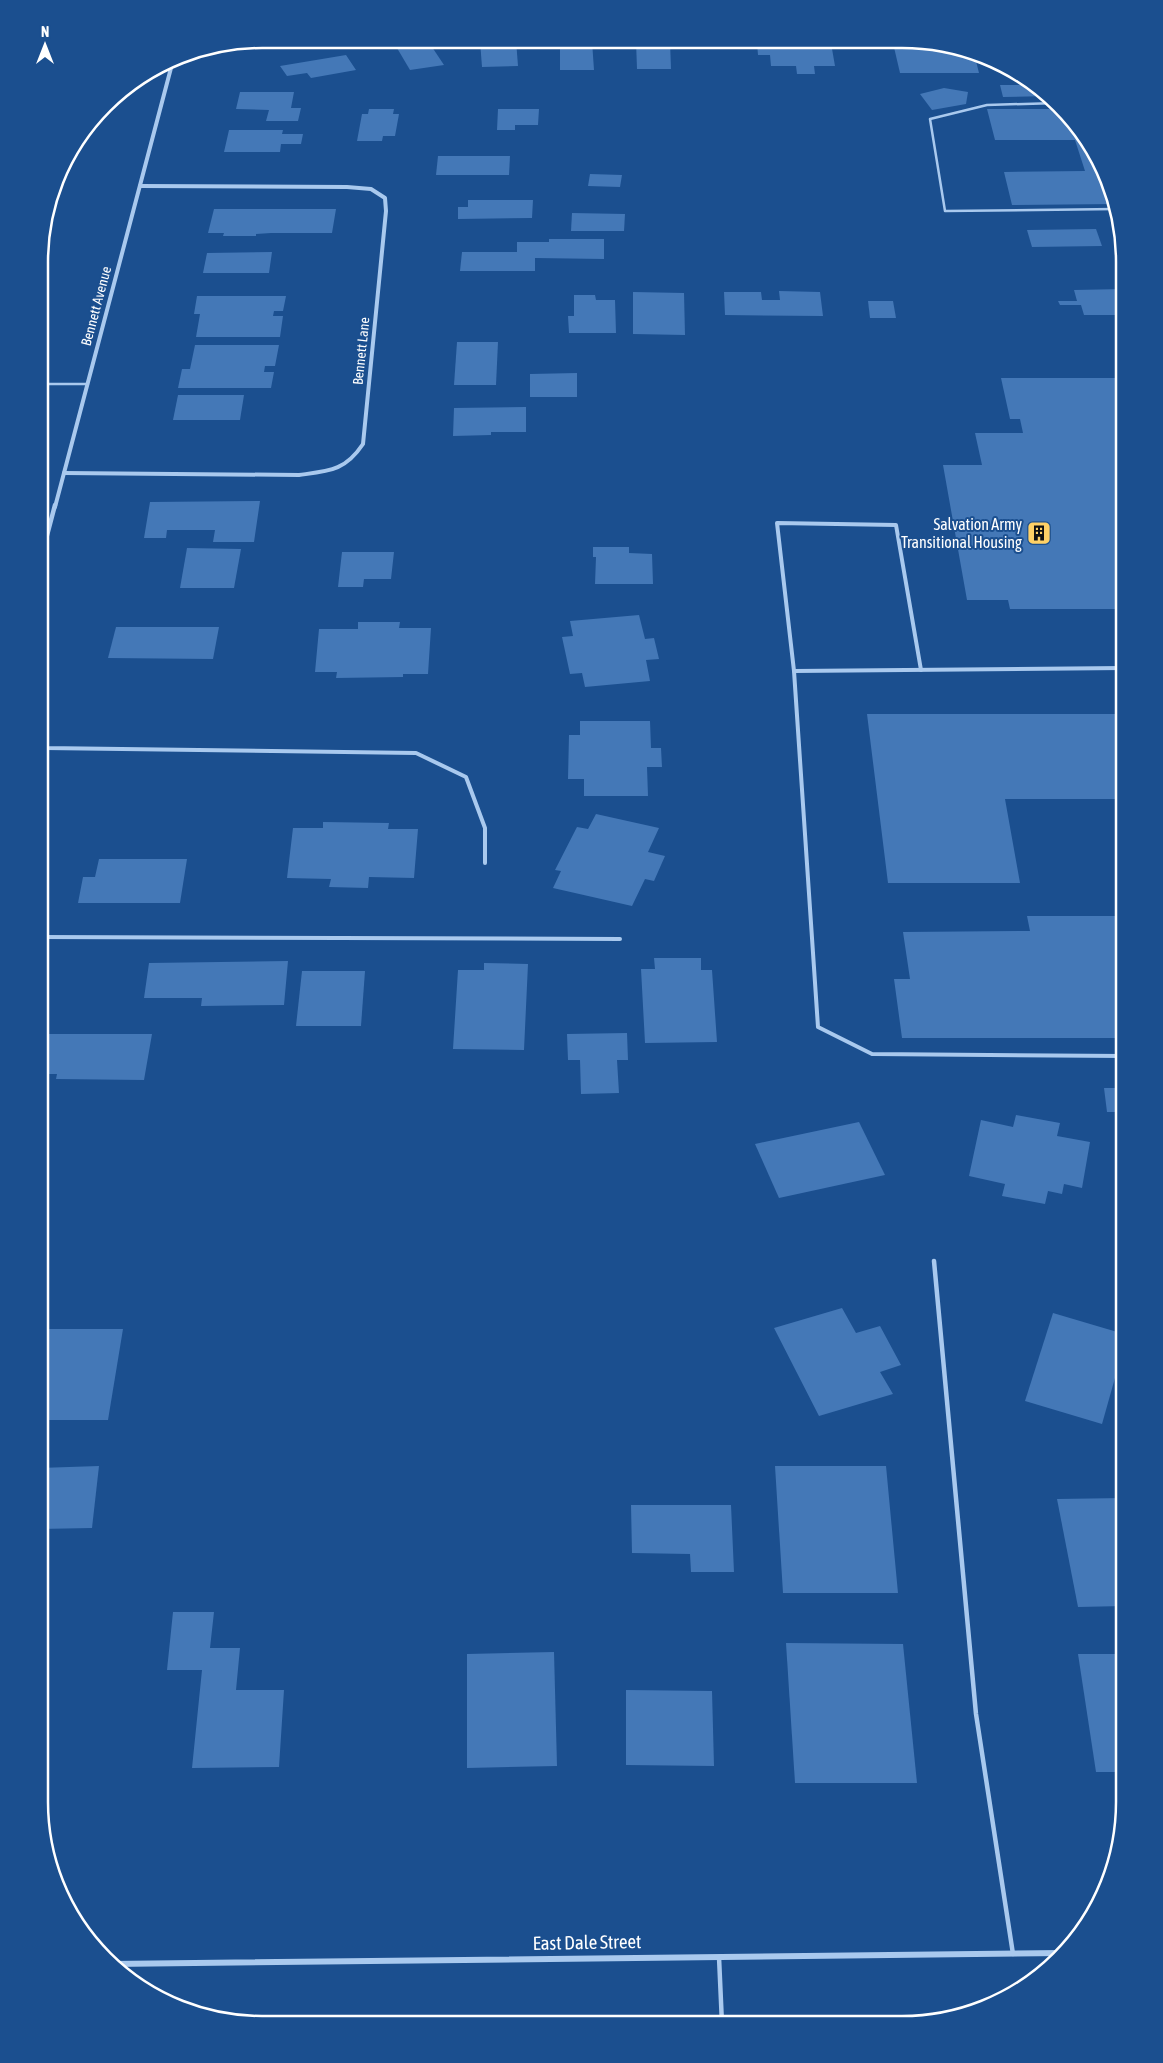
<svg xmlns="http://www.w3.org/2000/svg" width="1163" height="2063" font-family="'Asap Condensed',sans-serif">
	<rect width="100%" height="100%" fill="#1b4f8f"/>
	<g fill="#4478b7">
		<polygon points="484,40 516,40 518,66 482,67 480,41"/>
		<polygon points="555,41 592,41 594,70 560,70 560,48 555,48"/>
		<polygon points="636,41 670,41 671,69 637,69"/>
		<polygon points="757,43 831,43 835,66 814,66 815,74 797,74 796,66 771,66 770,55 758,55"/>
		<polygon points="893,43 945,43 974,53 979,73 900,73"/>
		<polygon points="430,44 444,65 410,70 397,48"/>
		<polygon points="346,55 356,70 311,78 307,73 287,76 280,66"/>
		<polygon points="1000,85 1035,85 1050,96 1003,97"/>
		<polygon points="944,88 968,92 966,104 932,110 920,94"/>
		<polygon points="240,92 294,92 291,108 301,108 298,121 266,121 269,110 236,109"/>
		<polygon points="369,109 394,109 393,114 399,114 395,136 383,136 382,141 357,141 362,114 368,114"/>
		<polygon points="498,109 539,109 538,125 515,125 515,130 497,130"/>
		<polygon points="987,109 1062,109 1087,137 1112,189 1115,204 1012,205 1004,172 1085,171 1075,140 995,140"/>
		<polygon points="229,130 283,130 282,134 303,134 301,144 281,144 280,152 224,152"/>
		<polygon points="82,136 76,156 67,156"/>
		<polygon points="438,156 510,156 509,175 436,175"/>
		<polygon points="590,174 622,175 620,187 588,186"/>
		<polygon points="468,200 533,200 532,218 458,219 458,207 468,207"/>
		<polygon points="214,209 336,209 332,233 271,233 256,234 256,236 223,236 224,233 208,233"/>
		<polygon points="572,213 625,214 624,231 571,231"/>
		<polygon points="1096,229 1102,246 1032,247 1027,230"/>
		<polygon points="549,239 604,239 604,259 535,258 535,271 460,271 462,252 517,252 517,242 549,242"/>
		<polygon points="272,252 269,273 203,273 207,253"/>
		<polygon points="1124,289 1124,323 1122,323 1120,315 1084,315 1081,305 1060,305 1058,301 1077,301 1074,290"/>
		<polygon points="779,291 820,292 823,316 725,315 724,292 761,292 762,300 780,300"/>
		<polygon points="633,292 684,293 685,335 633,334"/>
		<polygon points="574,295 595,295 596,300 615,300 616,333 569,333 568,316 574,316"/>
		<polygon points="197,296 286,296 283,311 274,311 273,316 283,316 280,337 196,337 200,314 194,314"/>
		<polygon points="868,301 893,301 896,318 870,318"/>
		<polygon points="457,342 498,342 496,385 454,385"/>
		<polygon points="195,345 279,345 275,366 265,366 264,372 274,372 271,388 178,388 182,369 190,369"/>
		<polygon points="577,373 577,397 530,397 530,374"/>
		<polygon points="1001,378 1124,378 1124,639 1122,639 1115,609 1010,609 1008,600 967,600 943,465 982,465 975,433 1023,433 1020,419 1010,419"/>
		<polygon points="178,395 244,395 240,420 173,420"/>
		<polygon points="526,407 526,432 491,432 491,435 453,436 454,408"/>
		<polygon points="260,501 254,542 213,542 215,530 167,530 166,538 144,538 150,502"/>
		<polygon points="593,547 629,547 629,553 652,554 653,584 595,584 596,557 593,557"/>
		<polygon points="187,548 241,549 234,588 180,588"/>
		<polygon points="342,552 394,552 391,579 364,579 363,587 338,587"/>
		<polygon points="639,615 645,639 654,638 659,659 646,660 650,681 585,687 582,673 570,674 562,637 573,636 570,621"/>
		<polygon points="358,622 400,622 399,628 431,628 428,674 403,674 403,677 336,678 337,672 315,672 319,629 358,629"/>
		<polygon points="116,627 219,627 213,659 108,658"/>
		<polygon points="867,714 1124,714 1124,799 1005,799 1020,883 888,883"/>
		<polygon points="580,721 650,721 651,748 661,748 662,767 647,767 648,796 584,796 584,779 568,779 569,735 580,735"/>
		<polygon points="596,814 659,828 648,852 665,856 654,881 645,879 632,906 553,888 561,871 555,870 577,827 588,829"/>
		<polygon points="323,822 389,823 388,829 418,829 414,878 369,877 368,888 329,887 331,879 287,878 293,828 323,828"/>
		<polygon points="99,859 187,859 180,903 78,903 83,877 95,877"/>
		<polygon points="1027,916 1124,916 1124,1038 902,1038 894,979 910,979 903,932 1030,931"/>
		<polygon points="654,958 701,958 701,970 712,970 717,1042 645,1043 641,969 655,969"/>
		<polygon points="288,961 284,1005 201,1006 202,998 144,998 149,963"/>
		<polygon points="484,963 528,964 524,1050 453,1049 458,970 484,970"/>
		<polygon points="302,971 365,971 361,1026 296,1026"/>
		<polygon points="627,1033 628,1060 617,1060 619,1093 581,1094 580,1060 568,1060 567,1034"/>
		<polygon points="46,1034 152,1034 144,1080 56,1079 57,1074 40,1074 40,1060"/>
		<polygon points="1104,1088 1124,1088 1124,1158 1115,1112 1107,1112"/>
		<polygon points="1016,1115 1060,1123 1057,1136 1090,1142 1082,1188 1064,1184 1062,1194 1048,1191 1045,1204 1002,1196 1005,1184 969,1176 981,1120 1013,1127"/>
		<polygon points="859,1122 885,1175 779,1198 755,1144"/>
		<polygon points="39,1294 47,1294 40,1323 39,1323"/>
		<polygon points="842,1308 856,1333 880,1326 901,1365 880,1372 893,1394 819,1416 774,1328"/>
		<polygon points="1053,1313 1124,1334 1124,1346 1102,1424 1025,1401"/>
		<polygon points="39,1329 123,1329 108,1420 39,1420"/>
		<polygon points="99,1466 92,1528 39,1529 39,1468"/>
		<polygon points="775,1466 886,1466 898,1593 783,1593"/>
		<polygon points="1124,1498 1124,1606 1078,1607 1057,1499"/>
		<polygon points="631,1505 731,1505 734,1572 691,1572 690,1554 632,1553"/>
		<polygon points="173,1612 214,1612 210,1648 240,1648 236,1690 284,1690 279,1767 192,1768 202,1670 167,1670"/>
		<polygon points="786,1643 903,1644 917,1783 795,1783"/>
		<polygon points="554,1652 557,1766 467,1768 467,1654"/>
		<polygon points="1078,1654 1124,1654 1124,1772 1096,1772"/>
		<polygon points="626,1690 712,1691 714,1766 626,1765"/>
	</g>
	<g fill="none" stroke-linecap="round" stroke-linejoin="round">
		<g stroke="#a9c9ee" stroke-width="2.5">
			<polyline points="1057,103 987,105 930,119 945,211 1116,209"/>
			<polyline points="40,384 88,384"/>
		</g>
		<g stroke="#a9c9ee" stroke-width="4">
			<polyline points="921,670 896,525 777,523 794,671 818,1027 872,1054 1124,1056"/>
			<polyline points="794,671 1124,668"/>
			<polyline points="40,746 45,748 416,753 466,777 485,828 485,863"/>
			<polyline points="40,937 620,939"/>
		</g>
		<g stroke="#a9c9ee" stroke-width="4.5">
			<polyline points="934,1261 976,1714 1013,1954"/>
			<polyline points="719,1957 722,2024"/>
		</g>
		<g stroke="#a9c9ee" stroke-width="4">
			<path d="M64 473 299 475C329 471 345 471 363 444L386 211 385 198 371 189 347 187 140 186"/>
			<polyline points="55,507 171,68 176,56"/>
		</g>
		<polyline stroke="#a9c9ee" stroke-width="4.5" points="40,562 55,505"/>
		<polyline stroke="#a9c9ee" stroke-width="6" points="112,1964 1062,1953"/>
	</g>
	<defs>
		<g id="building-square" transform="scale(1.25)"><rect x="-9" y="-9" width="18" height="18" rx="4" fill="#ffd166" stroke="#1b4f8f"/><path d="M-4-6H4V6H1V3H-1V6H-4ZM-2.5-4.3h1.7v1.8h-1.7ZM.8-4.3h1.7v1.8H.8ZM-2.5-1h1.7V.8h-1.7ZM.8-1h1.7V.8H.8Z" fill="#111"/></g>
	</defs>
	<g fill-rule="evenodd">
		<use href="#building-square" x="1039" y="533"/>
	</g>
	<g text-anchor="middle" stroke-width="4" stroke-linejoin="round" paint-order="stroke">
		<g font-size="14" fill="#fff" stroke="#1b4f8f">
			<text transform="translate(96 306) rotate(-75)" y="5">Bennett Avenue</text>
			<text transform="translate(361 351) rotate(-84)" y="5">Bennett Lane</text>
		</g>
		<g font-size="16" fill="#fff" stroke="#1b4f8f" text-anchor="end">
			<text x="1022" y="530">Salvation Army<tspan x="1022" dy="18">Transitional Housing</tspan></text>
		</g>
		<g font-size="19" fill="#fff" stroke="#1b4f8f">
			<text transform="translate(587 1942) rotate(-1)" y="7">East Dale Street</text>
		</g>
	</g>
	<path d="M0 0H1163V2063H0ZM262 48H902A214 214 0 0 1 1116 262V1802A214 214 0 0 1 902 2016H262A214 214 0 0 1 48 1802V262A214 214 0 0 1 262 48Z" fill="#1b4f8f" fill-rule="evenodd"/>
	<path fill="none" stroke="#fff" stroke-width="2.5" d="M262 48H902A214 214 0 0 1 1116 262V1802A214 214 0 0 1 902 2016H262A214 214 0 0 1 48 1802V262A214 214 0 0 1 262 48Z"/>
	<g transform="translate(45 45)" stroke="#1b4f8f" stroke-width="4" paint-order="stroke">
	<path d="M0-4L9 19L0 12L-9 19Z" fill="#ffffff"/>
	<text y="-8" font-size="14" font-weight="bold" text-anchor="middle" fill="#ffffff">N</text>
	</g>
</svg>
